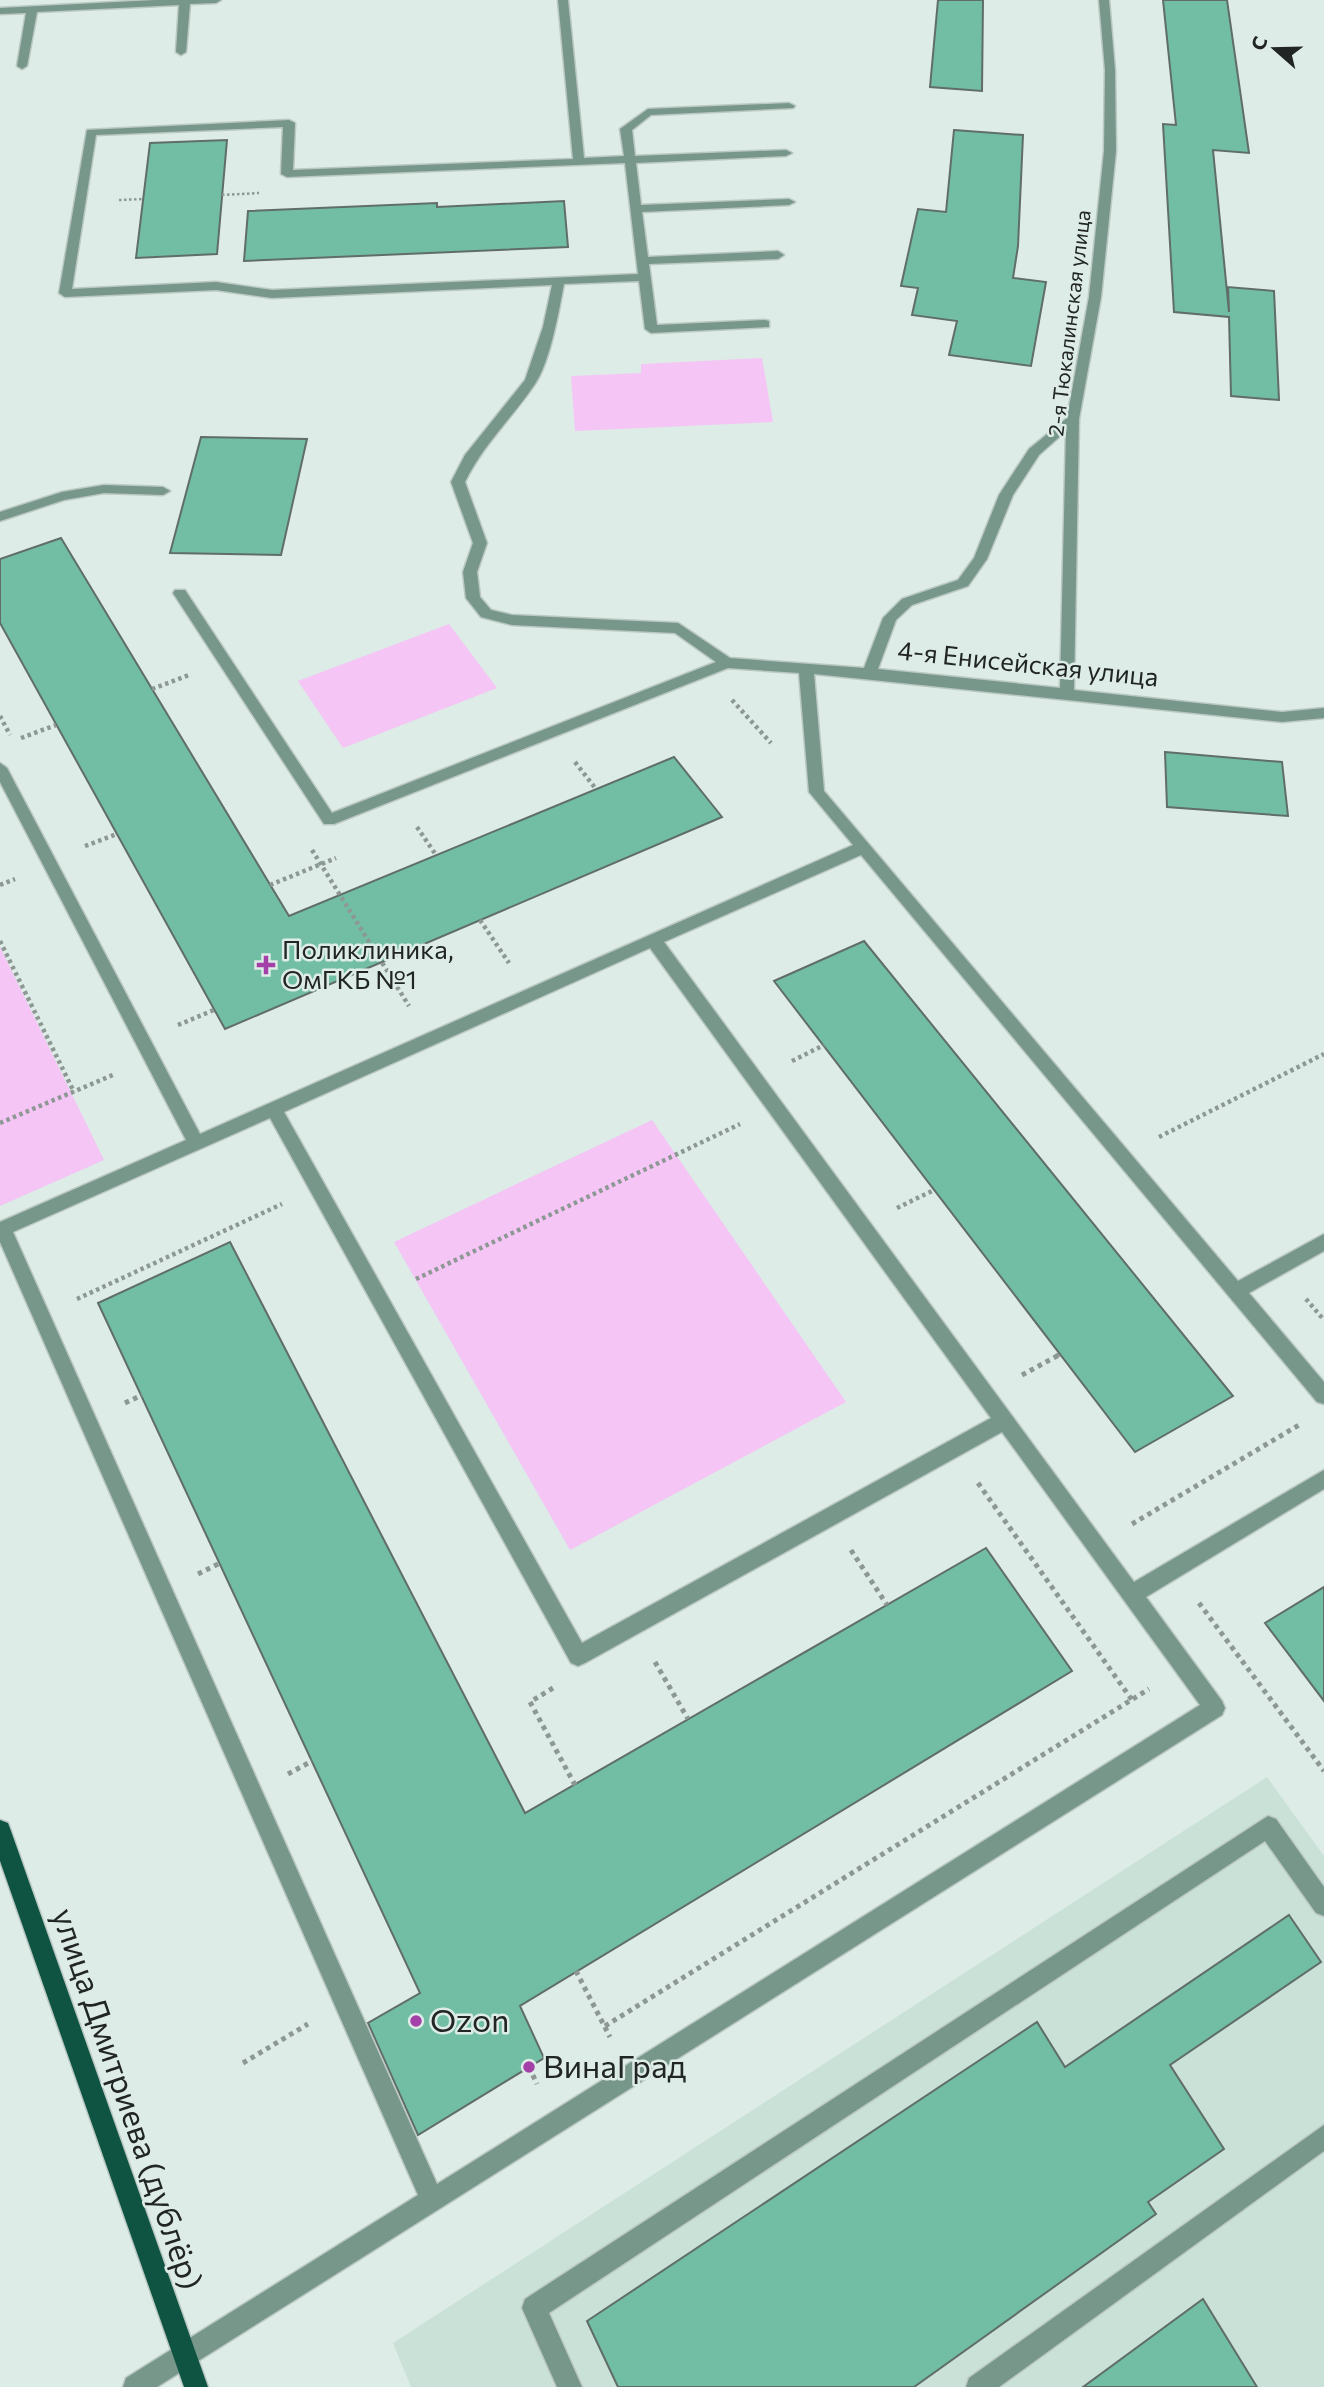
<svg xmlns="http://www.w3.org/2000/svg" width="1324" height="2387" font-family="Commissioner,sans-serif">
	<rect width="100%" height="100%" fill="#ddece6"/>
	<polygon fill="#cae1d8" points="1267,1777 1324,1856 1324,2387 411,2387 393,2343"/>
	<g fill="#f4c5f5">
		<polygon points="762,358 773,422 575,431 571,376 641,373 641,364"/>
		<polygon points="449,624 497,688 343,748 298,681"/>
		<polygon points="0,947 104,1160 0,1206"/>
		<polygon points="652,1120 846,1402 570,1550 394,1242"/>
	</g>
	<g fill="#71bea4" stroke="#606d68" stroke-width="2">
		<polygon points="938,0 983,0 982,91 930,87"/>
		<polygon points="1163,0 1227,0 1249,153 1213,150 1229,312 1228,287 1274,291 1279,400 1231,396 1229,317 1174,312 1163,124 1176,125"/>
		<polygon points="954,130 1023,135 1018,246 1013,278 1046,282 1031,366 949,355 957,321 912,315 918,288 901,286 918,209 946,212"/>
		<polygon points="227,140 217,254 136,258 150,143"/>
		<polygon points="564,201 568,247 244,261 248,211 437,203 437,207"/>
		<polygon points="201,437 307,439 281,555 170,553"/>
		<polygon points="61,538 289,916 674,757 722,817 225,1029 0,623 0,559"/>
		<polygon points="1165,752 1282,762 1288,816 1167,807"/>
		<polygon points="864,941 1233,1396 1135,1452 774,981"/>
		<polygon points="230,1242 525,1813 986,1548 1072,1671 520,2006 544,2058 418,2135 368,2023 420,1993 98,1303"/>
		<polygon points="1324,1587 1324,1701 1265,1623"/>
		<polygon points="1289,1915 1321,1962 1170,2065 1224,2149 1148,2202 1156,2214 914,2387 618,2387 587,2321 1037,2022 1065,2067"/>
		<polygon points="1203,2299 1257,2387 1083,2387"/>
	</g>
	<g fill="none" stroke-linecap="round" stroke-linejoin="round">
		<g stroke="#bbc8c3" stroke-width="3">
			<g id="minor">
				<polygon points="155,0 221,0 216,3 190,4 186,52 181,55 176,52 179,5 37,12 27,66 22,69 17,66 26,13 0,14 0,8"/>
				<path d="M558 0H568L584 158 624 156 620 129 648 109 789 103 795 106 793 108 651 115 632 130 635 156 786 150 792 153 786 156 636 163 641 205 789 199 795 202 789 205 642 212 648 257 778 251 784 255 778 259 649 264 657 325 765 320 769 321V327L651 333 645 329 639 281 564 284C559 311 550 362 535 384 512 418 483 445 465 482L487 543 477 572 480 597 491 610 512 615 678 623 730 658 864 668 883 618 902 599 958 580 974 558 999 495 1029 449 1067 418 1089 297 1104 151 1105 70 1099 0H1109L1115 70 1116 151 1101 297 1079 419 1074 690 1282 712 1324 708V718L1282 722 814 674 824 791 1238 1281 1324 1234V1251L1249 1293 1324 1382V1404L1317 1402 861 855 664 942 1134 1582 1324 1470V1489L1146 1597 1222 1701 1225 1708 1222 1715 157 2387H123L126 2378 418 2195 0 1242V1222L186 1140 0 782V763L7 768 200 1134 853 845 809 792 799 673 728 668 334 824H324L173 593 175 590H185L332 813 716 662 675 633 512 625 481 617 466 598 463 572 473 543 451 482 465 455 525 380 543 327 552 285 272 298 216 290 65 297 59 293 87 130 289 120 295 123 293 170 573 159ZM283 127 281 174 287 177 625 163 638 274 272 290 216 282 72 289 96 135ZM1066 431 1060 688 878 669 896 620 912 605 968 586 987 559 1013 495 1039 455ZM650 948 991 1418 582 1643 284 1112ZM270 1118 571 1663 578 1666 585 1663 1002 1432 1200 1705 437 2184 13 1232Z"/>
				<polygon points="104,485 163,487 170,491 163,495 104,493 64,500 0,521 0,512 62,492"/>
				<polygon points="1268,1816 1276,1819 1324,1887 1324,1916 1316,1913 1265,1841 549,2313 582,2387 557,2387 522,2308 525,2299"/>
				<polygon points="1324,2125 1324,2151 999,2387 966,2387 969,2378"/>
			</g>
		</g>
		<g stroke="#bbc8c3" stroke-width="3">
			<polygon id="major" points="0,1820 8,1823 11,1831 208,2387 184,2387 0,1861"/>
		</g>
		<g stroke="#8d9894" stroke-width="2.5" stroke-dasharray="2.5 2.5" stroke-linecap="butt">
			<polyline points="222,195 259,193"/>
			<polyline points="119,200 143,199"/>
		</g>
		<g stroke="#8d9894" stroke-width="4.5" stroke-dasharray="3.5 3.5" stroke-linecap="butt">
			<polyline points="152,689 189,675"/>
			<polyline points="732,700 771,743"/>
			<polyline points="0,716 10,735"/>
			<polyline points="21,738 56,725"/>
			<polyline points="575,762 596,789"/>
			<polyline points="417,827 436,855"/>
			<polyline points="85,846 117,834"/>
			<polyline points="312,850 409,1006"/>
			<polyline points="0,885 15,879"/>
			<polyline points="270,885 336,858"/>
			<polyline points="480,920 509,963"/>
			<polyline points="0,941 74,1092"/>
			<polyline points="178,1025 214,1010"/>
			<polyline points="792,1061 824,1045"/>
			<polyline points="0,1123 115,1074"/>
			<polyline points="1159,1137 1324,1054"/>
			<polyline points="897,1208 934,1190"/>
			<polyline points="416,1279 740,1124"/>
			<polyline points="77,1299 282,1204"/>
			<polyline points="1306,1299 1324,1320"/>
			<polyline points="1056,1356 1060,1354"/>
		</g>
		<g stroke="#8d9894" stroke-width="5" stroke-dasharray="4.5 4.5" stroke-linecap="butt">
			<polyline points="1022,1375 1059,1355"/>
			<polyline points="125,1403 142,1395"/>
			<polyline points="978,1483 1132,1700"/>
			<polyline points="1132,1524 1299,1425"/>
			<polyline points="851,1550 887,1605"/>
			<polyline points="198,1574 220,1563"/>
			<polyline points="1199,1603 1324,1771"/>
			<polyline points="655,1662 688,1719"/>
			<polyline points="553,1688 530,1702 575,1785"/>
			<polyline points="288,1774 312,1761"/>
			<polyline points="576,1971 610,2037"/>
			<polyline points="605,2026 1149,1689"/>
			<polyline points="243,2063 308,2024"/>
			<polyline points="529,2067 537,2084"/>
		</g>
		<use href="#minor" fill="#78978b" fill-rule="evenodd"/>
		<use href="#major" fill="#0f5442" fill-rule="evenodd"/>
	</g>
	<g fill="#a441a8" stroke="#ddece6" stroke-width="2.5">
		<path d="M262.5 954.5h7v7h7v7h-7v7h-7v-7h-7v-7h7z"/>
		<circle cx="416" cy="2021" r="7"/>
		<circle cx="529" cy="2067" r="7"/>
	</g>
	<g text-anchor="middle" stroke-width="5" stroke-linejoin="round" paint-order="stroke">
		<g font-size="21" fill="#212624" stroke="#ddece6">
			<text transform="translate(1070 323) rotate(-83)" y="7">2-я Тюкалинская улица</text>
		</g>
		<g font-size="26" fill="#212624" stroke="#ddece6">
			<text transform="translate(1028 664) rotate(6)" y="9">4-я Енисейская улица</text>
		</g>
		<g font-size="26" fill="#212624" stroke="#ddece6" text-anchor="start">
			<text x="282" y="959">Поликлиника,<tspan x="282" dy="30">ОмГКБ №1</tspan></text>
		</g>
		<g font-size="32" fill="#212624" stroke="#ddece6" text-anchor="start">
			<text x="430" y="2032">Ozon</text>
			<text x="543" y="2078">ВинаГрад</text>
		</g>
		<g font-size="32" fill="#212624" stroke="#ddece6">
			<text transform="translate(127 2099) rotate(71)" y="11">улица Дмитриева (дублёр)</text>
		</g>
	</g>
	<g transform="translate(1275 49) rotate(290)" stroke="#ddece6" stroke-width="5" paint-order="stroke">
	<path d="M0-5L12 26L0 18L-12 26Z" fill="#212624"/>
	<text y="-10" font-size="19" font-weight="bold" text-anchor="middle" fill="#212624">С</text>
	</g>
</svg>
